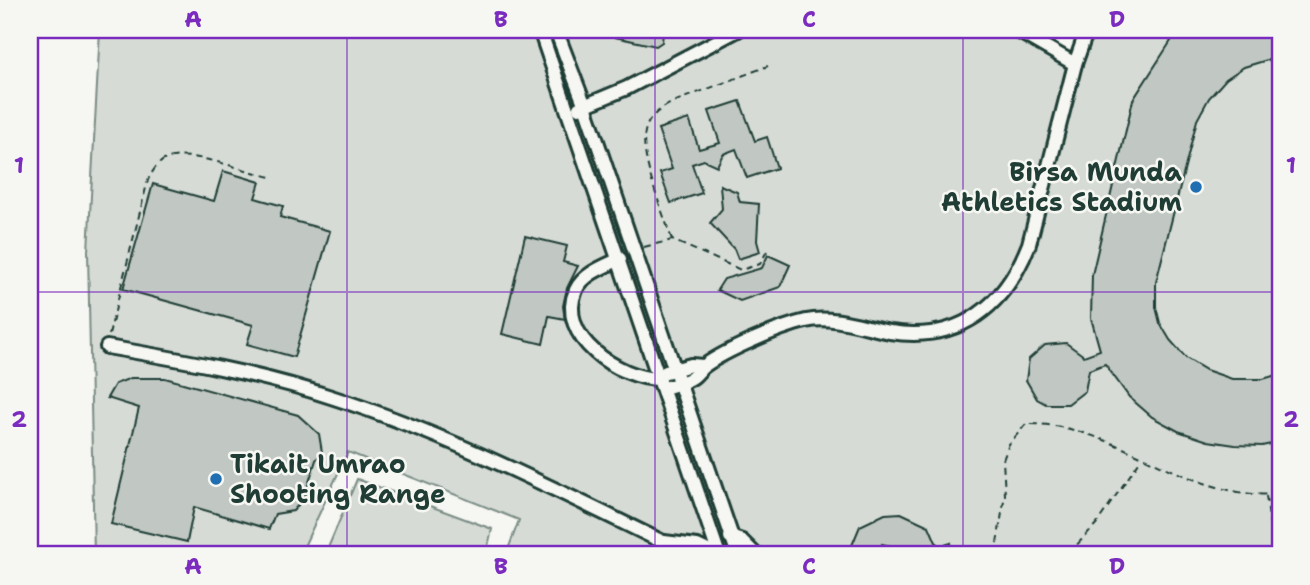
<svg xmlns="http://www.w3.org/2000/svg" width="1310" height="585" font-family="'Shantell Sans',sans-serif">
	<rect width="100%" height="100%" fill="#f6f6f2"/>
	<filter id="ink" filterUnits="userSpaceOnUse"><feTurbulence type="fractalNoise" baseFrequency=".0143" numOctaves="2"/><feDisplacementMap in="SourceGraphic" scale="14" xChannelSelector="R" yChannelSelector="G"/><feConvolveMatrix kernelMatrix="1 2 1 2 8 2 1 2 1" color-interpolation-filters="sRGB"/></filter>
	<g filter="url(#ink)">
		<g fill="#d6dbd6" stroke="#7a8c85" stroke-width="2">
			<polygon points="100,30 1030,30 1074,55 1082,30 1280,30 1280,555 506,555 519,520 348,452 300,555 94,555 88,251"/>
			<polygon points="357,479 492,529 486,555 325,555"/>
		</g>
		<g fill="#c1c8c3" stroke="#1f3d34" stroke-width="2">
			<polygon points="611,30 663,33 662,42 656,46 615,37"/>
			<polygon points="1160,30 1280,30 1280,61 1267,60 1244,67 1226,79 1209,98 1197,120 1156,282 1156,307 1160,323 1170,340 1186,358 1206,370 1232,379 1263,379 1280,374 1280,442 1262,446 1235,445 1208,441 1178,431 1152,417 1129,397 1105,364 1089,370 1085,391 1068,404 1046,404 1037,399 1026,380 1029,359 1045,345 1066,343 1084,356 1100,350 1091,318 1092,275 1133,100 1171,41"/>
			<polygon points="740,101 755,141 767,137 777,168 747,178 736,149 723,154 717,166 704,160 692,164 702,193 671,203 660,173 672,169 658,129 689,119 699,149 720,143 709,111"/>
			<polygon points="223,171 260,182 255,198 283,206 280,217 330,231 294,357 247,344 253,325 123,289 153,184 214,201"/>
			<polygon points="720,185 737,192 740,202 759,204 757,241 760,252 738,259 734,249 710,223 722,209"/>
			<polygon points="525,236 567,246 563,262 578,266 567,288 563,306 565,319 549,316 543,344 502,334"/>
			<polygon points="768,255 790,265 780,287 740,301 717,290 724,279 762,268"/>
			<polygon points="131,378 165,378 298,415 319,434 322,452 316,460 304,498 293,511 275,514 269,529 194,507 187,542 111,524 139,408 107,398 115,384"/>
			<polygon points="901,513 929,526 938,547 951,543 949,555 911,555 912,551 882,544 880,555 848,555 860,526 885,514"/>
		</g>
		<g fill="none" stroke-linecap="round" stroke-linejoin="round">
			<g stroke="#1f3d34" stroke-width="18">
				<g id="minor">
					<polyline points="540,30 719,555"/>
					<polyline points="556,30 585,106 738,555"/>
					<polyline points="1016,30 1075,64"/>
					<polyline points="579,108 627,88 738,30"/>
					<path d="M620 259C605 266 583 274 576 290 555 337 620 379 660 379"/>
					<path d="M107 347C183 360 258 373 331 397 447 434 554 489 663 542L677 555"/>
					<polyline points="666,372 691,365 703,366"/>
					<path d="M663 389C672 385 685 383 693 377 697 374 700 369 704 366 726 350 780 327 806 321 833 315 863 327 890 332 960 343 1005 306 1029 244L1075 64 1087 30"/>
					<polyline points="730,537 742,541 756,555"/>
					<polyline points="664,542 697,546 716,555"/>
				</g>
			</g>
			<g stroke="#1f3d34" stroke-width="2" stroke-dasharray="7 5" stroke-linecap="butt">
				<path d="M672 240C664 214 637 153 646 128 650 115 662 108 673 102L768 66"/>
				<polyline points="644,247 672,240 741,270 760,264 767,251"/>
				<path d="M109 335 148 180C152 172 157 163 166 159 189 149 245 171 271 177"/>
				<polyline points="1266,496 1274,555"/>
				<path d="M995 555 1005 495 1003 460 1009 444 1026 424C1116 422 1188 502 1280 494"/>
				<polyline points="1073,555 1073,549 1097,523 1141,459"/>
			</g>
			<use href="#minor" stroke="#f6f6f2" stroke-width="12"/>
		</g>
	</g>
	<path fill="none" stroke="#7b2cbf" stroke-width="2" stroke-opacity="0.55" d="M347 30V555M655 30V555M963 30V555M30 292H1280"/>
	<g fill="#1f6fb2" stroke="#f6f6f2" stroke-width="2.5">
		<circle cx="1196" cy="187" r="7"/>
		<circle cx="216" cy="479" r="7"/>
	</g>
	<g text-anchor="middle" stroke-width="5" stroke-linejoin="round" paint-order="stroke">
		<g font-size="26" font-weight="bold" fill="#1f3d34" stroke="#f6f6f2" text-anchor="end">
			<text x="1182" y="181">Birsa Munda<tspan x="1182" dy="30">Athletics Stadium</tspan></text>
			<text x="230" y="473" text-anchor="start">Tikait Umrao<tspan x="230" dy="30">Shooting Range</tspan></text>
		</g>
	</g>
	<rect width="1310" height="585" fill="none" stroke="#f6f6f2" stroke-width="77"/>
	<rect x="38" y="38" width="1234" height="508" fill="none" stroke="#7b2cbf" stroke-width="2.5"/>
	<g font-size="23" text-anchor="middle" font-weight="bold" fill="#7b2cbf">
		<text x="193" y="27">A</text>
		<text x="501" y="27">B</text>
		<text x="809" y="27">C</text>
		<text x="1117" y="27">D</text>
		<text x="19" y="173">1</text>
		<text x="1291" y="173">1</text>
		<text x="19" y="427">2</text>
		<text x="1291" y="427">2</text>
		<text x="193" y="574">A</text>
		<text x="501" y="574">B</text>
		<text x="809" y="574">C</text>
		<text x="1117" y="574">D</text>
	</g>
</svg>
